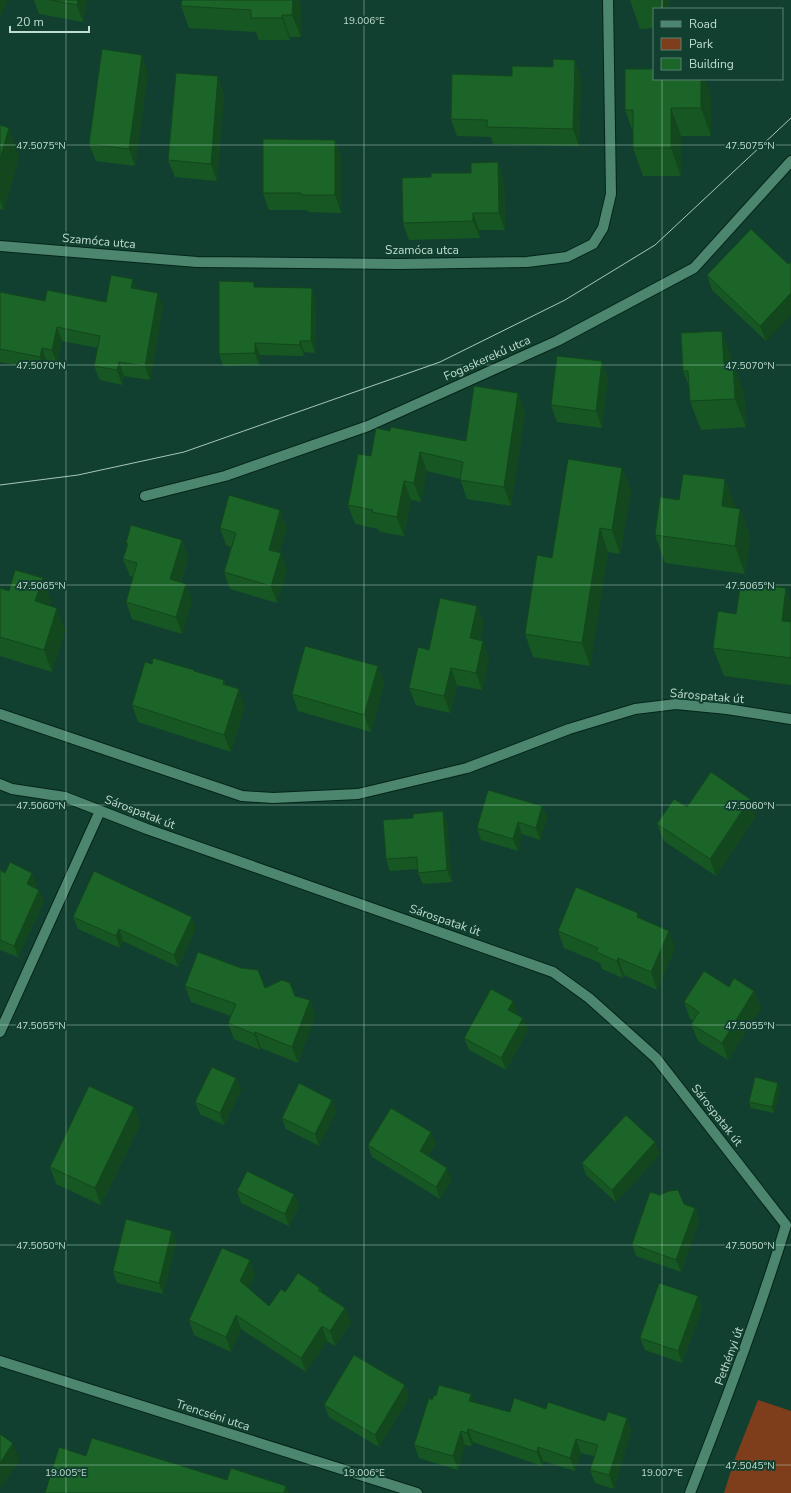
<svg xmlns="http://www.w3.org/2000/svg" width="791" height="1493" font-family="'Nunito Sans',sans-serif">
	<rect width="100%" height="100%" fill="#124030"/>
	<polygon fill="#7e3e1b" points="758,1400 791,1411 791,1493 724,1493 734,1461"/>
	<g fill="none" stroke-linecap="round" stroke-linejoin="round">
		<g stroke="#052419" stroke-width="12">
			<g id="minor">
				<polyline points="0,246 197,262 399,264 527,262 567,257 593,244 603,228 611,194 608,0"/>
				<polyline points="145,496 225,476 368,426 557,341 694,268 791,161"/>
				<polyline points="0,714 242,796 273,798 358,794 467,768 569,729 635,709 676,704 727,709 791,719"/>
				<path d="M0 784 12 789 65 797 147 829 553 972 589 998 656 1058 786 1225C758 1316 725 1404 690 1493"/>
				<polyline points="0,1032 100,811"/>
				<polyline points="0,1361 417,1493"/>
			</g>
		</g>
		<use href="#minor" stroke="#4c866f" stroke-width="10"/>
		<polyline stroke="#a8c7b9" stroke-width="1" points="0,485 78,475 184,452 440,362 565,300 655,245 791,118"/>
	</g>
	<g fill="#175723">
		<polygon points="34,0 87,0 83,22 39,14"/>
		<polygon points="630,0 670,0 670,9 654,9 654,28 640,29"/>
		<polygon points="181,6 301,6 301,37 290,37 290,40 259,40 256,32 189,28"/>
		<polygon points="148,72 135,166 96,161 89,144"/>
		<polygon points="512,76 581,77 579,146 493,144 491,137 457,136 451,119"/>
		<polygon points="654,79 705,79 711,97 711,136 681,136 681,176 643,176 633,148 633,132 625,110"/>
		<polygon points="224,93 217,181 175,177 168,160"/>
		<polygon points="0,125 19,157 4,210 0,209"/>
		<polygon points="335,140 341,157 341,213 308,212 307,210 269,210 263,193"/>
		<polygon points="504,180 505,230 479,230 480,238 409,240 403,223"/>
		<polygon points="791,262 791,315 766,341 712,290 707,275 788,264"/>
		<polygon points="256,287 316,300 315,353 304,352 304,356 260,355 259,365 223,366 219,354"/>
		<polygon points="136,289 163,307 150,380 124,376 122,385 100,380 94,366 98,348 62,341 57,364 47,362 45,371 0,362 0,292 45,301 106,302"/>
		<polygon points="732,359 733,364 744,393 746,427 701,430 690,401 690,389 683,371"/>
		<polygon points="608,378 602,428 557,422 551,405"/>
		<polygon points="518,393 525,413 511,506 467,499 460,479 427,471 421,502 411,500 404,536 380,532 378,529 355,524 348,505 371,456 390,431 466,441"/>
		<polygon points="622,468 631,491 620,554 608,552 590,666 533,657 525,634 552,558"/>
		<polygon points="736,508 740,509 750,537 745,574 665,563 655,535"/>
		<polygon points="220,528 287,528 279,553 281,553 287,570 277,603 230,589 224,572 231,547 226,545"/>
		<polygon points="182,540 188,557 181,583 192,601 182,634 132,619 126,602 133,577 130,576 123,559 127,547 126,543"/>
		<polygon points="0,588 51,601 49,606 65,630 52,672 0,656"/>
		<polygon points="791,601 791,685 724,676 713,648 736,614"/>
		<polygon points="477,606 484,623 480,640 489,658 482,690 457,685 450,713 416,705 409,688 429,650"/>
		<polygon points="152,664 194,670 195,672 224,680 225,685 245,706 231,752 138,722 132,705"/>
		<polygon points="384,683 371,732 298,711 292,694"/>
		<polygon points="542,806 547,818 540,840 522,834 518,851 481,840 477,828"/>
		<polygon points="687,807 756,816 716,876 664,841 657,824"/>
		<polygon points="447,823 452,882 423,884 418,873 418,869 390,871 386,859"/>
		<polygon points="0,870 37,884 35,888 44,901 18,957 0,950"/>
		<polygon points="638,913 641,919 675,948 657,990 624,975 623,978 602,969 600,963 564,948 558,931"/>
		<polygon points="73,917 196,928 178,967 123,941 120,948 78,929"/>
		<polygon points="185,986 265,988 310,1000 315,1016 298,1063 261,1048 260,1050 234,1039 228,1023 231,1016 191,1002"/>
		<polygon points="729,987 754,991 761,1008 728,1060 698,1041 691,1024 694,1021 690,1019 684,1002"/>
		<polygon points="513,1001 517,1013 517,1014 523,1018 528,1030 506,1070 469,1050 464,1038"/>
		<polygon points="236,1078 241,1090 224,1125 200,1114 195,1102"/>
		<polygon points="780,1089 774,1113 751,1108 749,1102"/>
		<polygon points="332,1100 336,1112 319,1146 286,1129 282,1118"/>
		<polygon points="134,1107 140,1124 101,1205 56,1184 50,1167"/>
		<polygon points="436,1144 428,1156 452,1180 440,1199 372,1157 368,1145"/>
		<polygon points="660,1154 616,1202 586,1175 582,1163"/>
		<polygon points="237,1191 299,1206 289,1226 241,1203"/>
		<polygon points="660,1195 695,1208 699,1220 681,1272 636,1256 632,1244"/>
		<polygon points="172,1231 176,1243 163,1294 117,1283 113,1271"/>
		<polygon points="250,1260 255,1275 248,1289 269,1306 285,1292 320,1288 322,1293 345,1308 351,1323 335,1346 327,1341 306,1372 241,1329 231,1352 194,1335 189,1320"/>
		<polygon points="698,1296 702,1308 682,1363 645,1350 640,1338"/>
		<polygon points="471,1394 474,1402 510,1412 546,1409 605,1421 627,1418 631,1431 614,1489 595,1483 590,1470 594,1456 581,1453 575,1471 543,1461 542,1466 473,1442 472,1446 465,1445 458,1470 419,1458 414,1445 432,1400 436,1396"/>
		<polygon points="409,1397 379,1447 329,1417 324,1405"/>
	</g>
	<g fill="#13471d">
		<polygon points="0,0 8,0 0,19"/>
		<polygon points="78,0 87,0 83,22 77,5"/>
		<polygon points="293,0 299,0 301,6 301,37 292,15"/>
		<polygon points="660,0 670,0 670,9 663,9"/>
		<polygon points="282,15 290,37 290,40 282,18"/>
		<polygon points="782,22 783,24 782,55"/>
		<polygon points="142,55 148,72 135,166 129,149"/>
		<polygon points="575,60 581,77 579,146 573,129"/>
		<polygon points="218,76 224,93 217,181 211,164"/>
		<polygon points="701,79 705,79 711,97 711,136 701,108"/>
		<polygon points="671,108 681,136 681,176 671,148"/>
		<polygon points="9,128 19,157 4,210 0,200 0,159"/>
		<polygon points="335,140 341,157 341,213 335,195"/>
		<polygon points="498,162 504,180 505,230 499,213"/>
		<polygon points="473,213 479,230 480,238 473,221"/>
		<polygon points="133,279 138,293 131,288"/>
		<polygon points="312,288 316,300 315,353 311,341"/>
		<polygon points="158,293 163,307 150,380 145,366"/>
		<polygon points="791,293 791,315 766,341 760,326"/>
		<polygon points="57,327 62,341 57,364 52,350"/>
		<polygon points="722,331 732,359 734,394 724,365"/>
		<polygon points="300,341 304,352 304,356 300,345"/>
		<polygon points="255,343 260,355 259,365 255,353"/>
		<polygon points="42,348 47,362 45,371 40,357"/>
		<polygon points="602,361 608,378 602,428 596,411"/>
		<polygon points="119,362 124,376 122,385 117,370"/>
		<polygon points="733,364 744,393 746,427 735,399"/>
		<polygon points="518,393 525,413 511,506 504,487"/>
		<polygon points="420,452 427,471 421,502 414,483"/>
		<polygon points="622,468 631,491 620,554 612,530"/>
		<polygon points="725,479 736,508 732,535 722,506"/>
		<polygon points="404,481 411,500 404,536 397,517"/>
		<polygon points="740,509 750,537 745,574 735,546"/>
		<polygon points="280,510 287,528 275,567 269,550"/>
		<polygon points="600,528 608,552 590,666 582,643"/>
		<polygon points="182,540 188,557 176,597 170,579"/>
		<polygon points="281,553 287,570 277,603 271,586"/>
		<polygon points="43,578 51,601 44,623 35,601"/>
		<polygon points="186,584 192,601 182,634 176,617"/>
		<polygon points="786,588 791,601 791,646 782,621"/>
		<polygon points="477,606 484,623 476,655 470,638"/>
		<polygon points="57,608 65,630 52,672 44,650"/>
		<polygon points="483,641 489,658 482,690 476,673"/>
		<polygon points="378,666 384,683 371,732 364,715"/>
		<polygon points="451,668 457,685 450,713 444,696"/>
		<polygon points="239,689 245,706 231,752 224,735"/>
		<polygon points="750,799 756,816 716,876 710,859"/>
		<polygon points="542,806 547,818 540,840 536,828"/>
		<polygon points="443,811 447,823 452,882 447,870"/>
		<polygon points="518,822 522,834 518,851 513,839"/>
		<polygon points="32,873 37,884 32,896 27,884"/>
		<polygon points="39,890 44,901 18,957 14,946"/>
		<polygon points="638,913 645,930 637,917"/>
		<polygon points="192,917 196,928 178,967 174,955"/>
		<polygon points="119,929 123,941 120,948 116,936"/>
		<polygon points="669,931 675,948 657,990 651,972"/>
		<polygon points="618,958 624,975 623,978 617,961"/>
		<polygon points="754,991 761,1008 728,1060 722,1043"/>
		<polygon points="310,1000 315,1016 298,1063 292,1047"/>
		<polygon points="513,1001 517,1013 512,1022 508,1010"/>
		<polygon points="523,1018 528,1030 506,1070 501,1058"/>
		<polygon points="255,1032 261,1048 260,1050 254,1034"/>
		<polygon points="236,1078 241,1090 224,1125 220,1113"/>
		<polygon points="778,1083 780,1089 774,1113 772,1107"/>
		<polygon points="332,1100 336,1112 319,1146 315,1134"/>
		<polygon points="134,1107 140,1124 101,1205 95,1188"/>
		<polygon points="431,1132 436,1144 424,1162 420,1151"/>
		<polygon points="655,1142 660,1154 616,1202 612,1190"/>
		<polygon points="447,1168 452,1180 440,1199 436,1187"/>
		<polygon points="294,1194 299,1206 289,1226 285,1214"/>
		<polygon points="695,1208 699,1220 681,1272 676,1260"/>
		<polygon points="172,1231 176,1243 163,1294 159,1283"/>
		<polygon points="250,1260 255,1275 245,1296 240,1281"/>
		<polygon points="698,1296 702,1308 682,1363 678,1351"/>
		<polygon points="345,1308 351,1323 335,1346 330,1331"/>
		<polygon points="236,1315 241,1329 231,1352 226,1337"/>
		<polygon points="322,1326 327,1341 306,1372 301,1358"/>
		<polygon points="405,1385 409,1397 379,1447 375,1435"/>
		<polygon points="471,1394 476,1408 469,1401"/>
		<polygon points="627,1418 631,1431 614,1489 609,1475"/>
		<polygon points="468,1429 473,1442 472,1446 467,1433"/>
		<polygon points="461,1431 465,1445 458,1470 453,1456"/>
		<polygon points="576,1439 581,1453 575,1471 570,1458"/>
		<polygon points="13,1443 20,1460 0,1489 0,1463"/>
		<polygon points="538,1447 543,1461 542,1466 537,1452"/>
		<polygon points="286,1486 289,1493 284,1493"/>
	</g>
	<g fill="#1b6529" stroke="#13471d">
		<polygon points="50,0 78,0 77,5"/>
		<polygon points="182,0 293,0 292,15 282,15 282,18 251,18 251,10 181,6"/>
		<polygon points="102,49 142,55 129,149 89,144"/>
		<polygon points="553,59 575,60 573,129 487,127 487,120 451,119 452,74 512,76 512,66 553,67"/>
		<polygon points="625,69 654,69 654,79 701,79 701,108 671,108 671,148 633,148 633,110 625,110"/>
		<polygon points="176,73 218,76 211,164 168,160"/>
		<polygon points="0,125 9,128 0,159"/>
		<polygon points="263,139 335,140 335,195 301,195 301,193 263,193"/>
		<polygon points="498,162 499,213 473,213 473,221 403,223 402,178 431,177 431,173 471,173 471,163"/>
		<polygon points="751,229 788,264 791,262 791,293 760,326 707,275"/>
		<polygon points="111,275 133,279 131,288 158,293 145,366 119,362 117,370 94,366 100,336 57,327 52,350 42,348 40,357 0,349 0,292 45,301 47,290 106,302"/>
		<polygon points="219,281 254,282 254,287 312,288 311,341 300,341 300,345 255,343 255,353 219,354"/>
		<polygon points="722,331 724,365 733,364 735,399 690,401 688,371 683,371 681,333"/>
		<polygon points="557,356 602,361 596,411 551,405"/>
		<polygon points="474,386 518,393 504,487 460,480 463,462 420,452 414,483 404,481 397,517 372,512 373,510 348,505 358,454 371,456 376,428 390,431 391,427 466,441"/>
		<polygon points="568,459 622,468 612,530 600,528 582,643 525,634 537,555 552,558"/>
		<polygon points="683,474 725,479 722,506 740,509 735,546 655,535 660,497 679,500"/>
		<polygon points="229,495 280,510 269,550 281,553 271,586 224,572 236,533 220,528"/>
		<polygon points="131,525 182,540 170,579 186,584 176,617 126,602 137,563 123,559 128,544 126,543"/>
		<polygon points="15,570 43,578 35,601 57,608 44,650 0,637 0,588 9,591"/>
		<polygon points="741,582 786,588 782,621 791,622 791,658 713,648 718,611 736,614"/>
		<polygon points="440,598 477,606 470,638 483,641 476,673 451,668 444,696 409,688 418,647 429,650"/>
		<polygon points="305,646 378,666 364,715 292,694"/>
		<polygon points="153,658 194,670 194,671 224,680 223,684 239,689 224,735 132,705 145,662 152,664"/>
		<polygon points="711,772 750,799 710,859 657,824 674,799 687,807"/>
		<polygon points="488,790 542,806 536,828 518,822 513,839 477,828"/>
		<polygon points="443,811 447,870 418,873 417,857 386,859 383,820 413,818 413,814"/>
		<polygon points="10,862 32,873 27,884 39,890 14,946 0,940 0,870 5,873"/>
		<polygon points="94,871 192,917 174,955 119,929 116,936 73,917"/>
		<polygon points="576,887 638,913 637,917 669,931 651,972 618,958 617,961 596,952 598,948 558,931"/>
		<polygon points="198,952 241,968 258,970 265,988 282,980 290,983 295,996 310,1000 292,1047 255,1032 254,1034 228,1023 236,1004 185,986"/>
		<polygon points="704,971 729,987 734,978 754,991 722,1043 691,1024 699,1012 684,1002"/>
		<polygon points="491,989 513,1001 508,1010 523,1018 501,1058 464,1038"/>
		<polygon points="212,1067 236,1078 220,1113 195,1102"/>
		<polygon points="755,1077 778,1083 772,1107 749,1102"/>
		<polygon points="299,1083 332,1100 315,1134 282,1118"/>
		<polygon points="89,1086 134,1107 95,1188 50,1167"/>
		<polygon points="391,1108 431,1132 420,1151 447,1168 436,1187 368,1145"/>
		<polygon points="626,1115 655,1142 612,1190 582,1163"/>
		<polygon points="247,1171 294,1194 285,1214 237,1191"/>
		<polygon points="678,1190 684,1204 695,1208 676,1260 632,1244 650,1192 660,1195 669,1191"/>
		<polygon points="126,1219 172,1231 159,1283 113,1271"/>
		<polygon points="222,1248 250,1260 240,1281 269,1306 281,1289 285,1292 298,1273 320,1288 318,1290 345,1308 330,1331 322,1326 301,1358 236,1315 226,1337 189,1320"/>
		<polygon points="659,1283 698,1296 678,1351 640,1338"/>
		<polygon points="354,1355 405,1385 375,1435 324,1405"/>
		<polygon points="439,1385 471,1394 469,1401 510,1412 514,1398 546,1409 548,1402 605,1421 608,1412 627,1418 609,1475 590,1470 598,1445 576,1439 570,1458 538,1447 537,1452 468,1429 467,1433 461,1431 453,1456 414,1445 429,1398 432,1400 434,1395 436,1396"/>
		<polygon points="0,1434 13,1443 0,1463"/>
		<polygon points="92,1438 227,1480 231,1468 286,1486 284,1493 45,1493 59,1447 86,1456"/>
	</g>
	<path fill="none" stroke="#c0ddd0" stroke-width="1" stroke-opacity="0.45" d="M66 0V1493M364 0V1493M662 0V9M662 79V1493M0 145H791M0 365H791M0 585H791M0 805H791M0 1025H791M0 1245H791M0 1465H791"/>
	<g text-anchor="middle" stroke-width="4" stroke-linejoin="round" paint-order="stroke">
		<g font-size="12" fill="#c0ddd0" stroke="#124030">
			<text transform="translate(99 241) rotate(5)" y="4">Szamóca utca</text>
			<text x="422" y="254">Szamóca utca</text>
			<text transform="translate(487 358) rotate(-24)" y="4">Fogaskerekű utca</text>
			<text transform="translate(707 696) rotate(5)" y="4">Sárospatak út</text>
			<text transform="translate(140 812) rotate(21)" y="4">Sárospatak út</text>
			<text transform="translate(445 920) rotate(19)" y="4">Sárospatak út</text>
			<text transform="translate(717 1115) rotate(52)" y="4">Sárospatak út</text>
			<text transform="translate(729 1356) rotate(-70)" y="4">Pethényi út</text>
			<text transform="translate(213 1415) rotate(18)" y="4">Trencséni utca</text>
		</g>
	</g>
	<g font-size="10" text-anchor="middle" fill="#c0ddd0" stroke="#124030" stroke-width="4" stroke-linejoin="round" paint-order="stroke">
		<text x="364" y="24">19.006°E</text>
		<text x="41" y="149">47.5075°N</text>
		<text x="750" y="149">47.5075°N</text>
		<text x="41" y="369">47.5070°N</text>
		<text x="750" y="369">47.5070°N</text>
		<text x="41" y="589">47.5065°N</text>
		<text x="750" y="589">47.5065°N</text>
		<text x="41" y="809">47.5060°N</text>
		<text x="750" y="809">47.5060°N</text>
		<text x="41" y="1029">47.5055°N</text>
		<text x="750" y="1029">47.5055°N</text>
		<text x="41" y="1249">47.5050°N</text>
		<text x="750" y="1249">47.5050°N</text>
		<text x="750" y="1469">47.5045°N</text>
		<text x="66" y="1476">19.005°E</text>
		<text x="364" y="1476">19.006°E</text>
		<text x="662" y="1476">19.007°E</text>
	</g>
	<rect x="653" y="8" width="130" height="72" fill="#124030" stroke="#587f70"/>
	<rect x="661" y="21" width="20" height="6" fill="#4c866f" stroke="#587f70"/>
	<text x="689" y="28" font-size="12" fill="#c0ddd0">Road</text>
	<rect x="661" y="38" width="20" height="12" fill="#7e3e1b" stroke="#587f70"/>
	<text x="689" y="48" font-size="12" fill="#c0ddd0">Park</text>
	<rect x="661" y="58" width="20" height="12" fill="#1b6529" stroke="#587f70"/>
	<text x="689" y="68" font-size="12" fill="#c0ddd0">Building</text>
	<path d="M10 26v6h79v-6" fill="none" stroke="#c0ddd0" stroke-width="2"/>
	<text x="16" y="26" font-size="12" fill="#c0ddd0" stroke="#124030" stroke-width="3" paint-order="stroke">20 m</text>
</svg>
